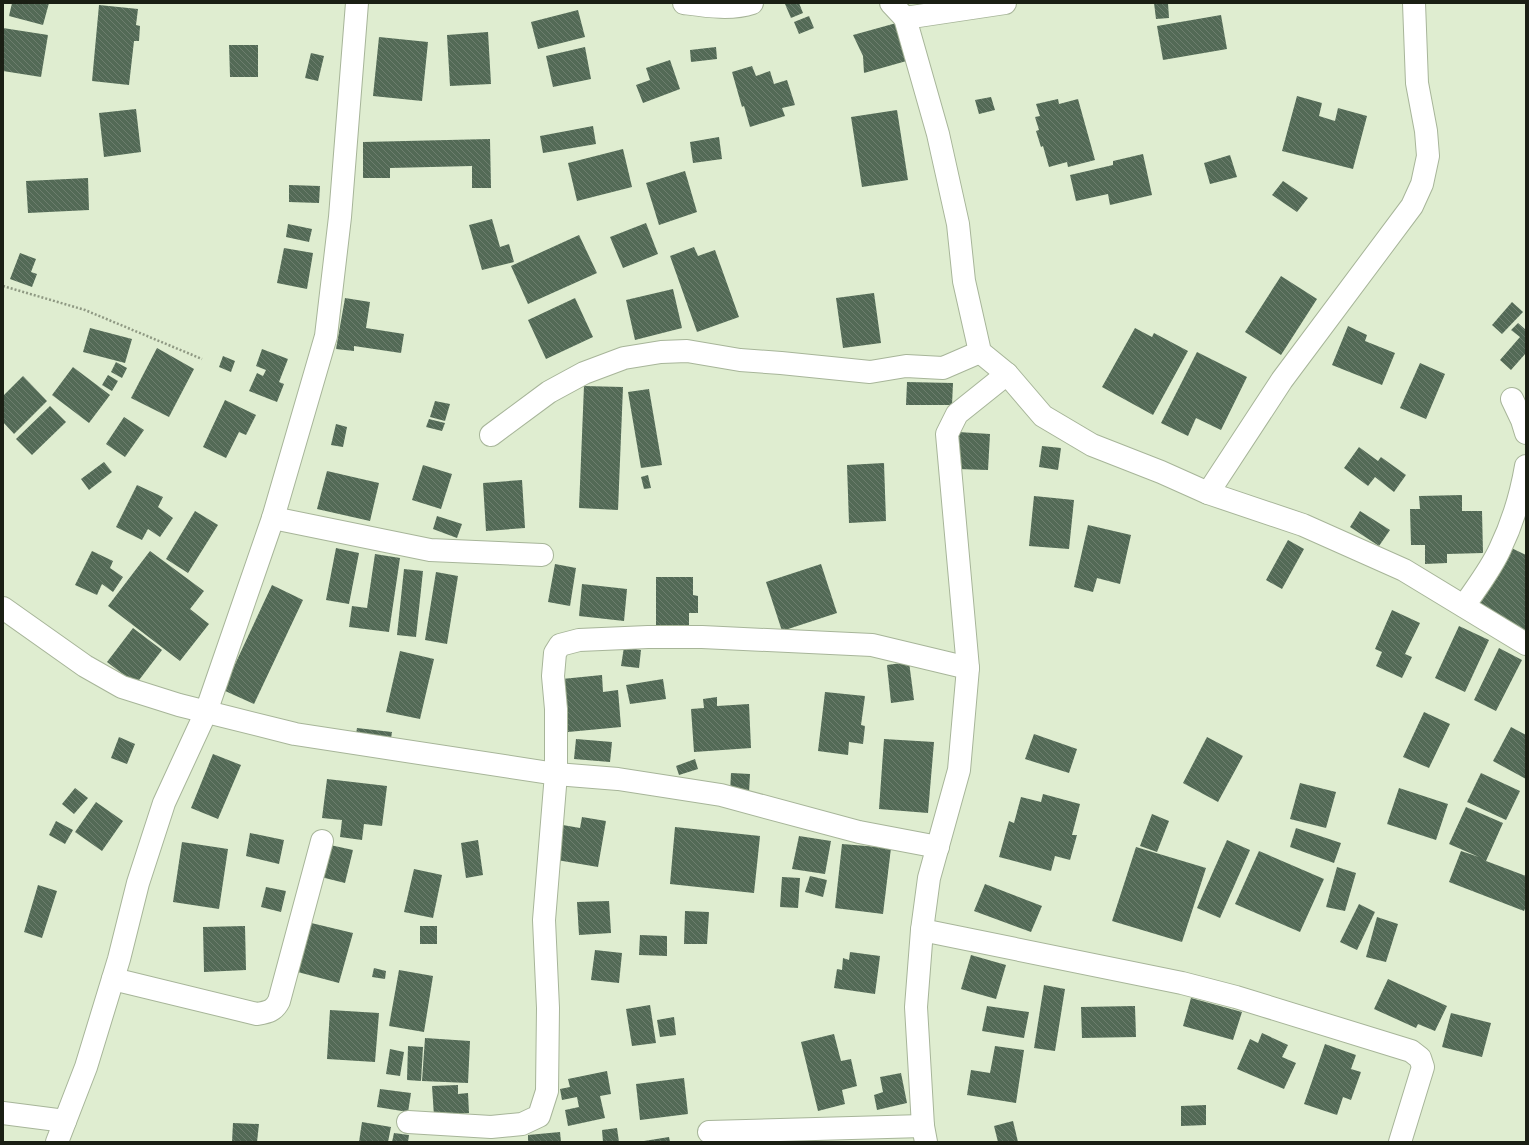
<svg xmlns="http://www.w3.org/2000/svg" width="1529" height="1145" font-family="Quicksand,sans-serif">
	<defs>
		<pattern id="building-back-hatch" width="6" height="6" patternUnits="userSpaceOnUse"><rect width="6" height="6" fill="#536a56"/><path d="M-1 5l2 2M0 0l6 6M5-1l2 2" fill="none" stroke="#6d7e6e"/></pattern>
	</defs>
	<rect width="100%" height="100%" fill="#dfedd0"/>
	<g fill="url(#building-back-hatch)">
		<polygon points="12,3 49,3 43,25 9,16"/>
		<polygon points="788,3 799,3 803,13 791,18 785,4"/>
		<polygon points="1154,3 1168,3 1169,18 1156,19"/>
		<polygon points="99,5 138,9 136,25 140,26 139,41 134,41 129,85 92,81"/>
		<polygon points="578,10 585,37 538,49 531,22"/>
		<polygon points="1221,15 1227,49 1163,60 1157,26"/>
		<polygon points="809,16 814,28 799,34 794,22"/>
		<polygon points="900,22 910,60 864,73 863,56 853,35"/>
		<polygon points="3,28 48,35 41,77 3,71"/>
		<polygon points="488,32 491,84 450,86 447,35"/>
		<polygon points="379,37 428,42 422,101 373,96"/>
		<polygon points="229,45 258,45 258,77 230,77"/>
		<polygon points="585,47 591,79 553,87 546,56"/>
		<polygon points="716,47 717,59 691,62 690,50"/>
		<polygon points="311,53 324,56 318,81 305,78"/>
		<polygon points="670,60 680,89 643,103 636,85 650,80 646,68"/>
		<polygon points="752,66 756,76 770,71 774,84 787,80 795,105 782,108 785,116 750,127 744,106 742,107 732,72"/>
		<polygon points="1297,96 1322,103 1319,116 1335,121 1338,108 1367,116 1353,169 1282,151"/>
		<polygon points="991,97 995,110 979,114 975,100"/>
		<polygon points="1058,99 1059,104 1078,99 1095,160 1068,167 1067,162 1049,167 1043,146 1041,147 1036,131 1039,130 1035,117 1040,116 1036,104"/>
		<polygon points="136,109 141,152 104,157 99,113"/>
		<polygon points="897,110 908,180 862,187 851,117"/>
		<polygon points="593,126 596,144 543,153 540,136"/>
		<polygon points="719,137 722,159 693,163 690,142"/>
		<polygon points="490,139 491,188 472,188 472,166 390,168 390,178 363,178 363,142"/>
		<polygon points="623,149 632,187 577,201 568,163"/>
		<polygon points="1143,154 1152,195 1110,205 1108,194 1076,201 1070,175 1113,165 1113,161"/>
		<polygon points="1230,155 1237,177 1210,184 1204,163"/>
		<polygon points="685,171 697,212 659,225 646,183"/>
		<polygon points="88,178 89,210 28,213 26,181"/>
		<polygon points="1283,181 1308,198 1297,212 1272,195"/>
		<polygon points="289,185 320,186 319,203 289,202"/>
		<polygon points="492,219 500,247 509,244 514,262 482,270 469,225"/>
		<polygon points="646,223 658,254 623,268 610,237"/>
		<polygon points="288,224 312,229 309,242 286,237"/>
		<polygon points="579,235 597,273 528,304 511,266"/>
		<polygon points="694,247 698,256 715,250 739,317 697,332 670,256"/>
		<polygon points="284,248 313,253 307,289 277,283"/>
		<polygon points="20,253 36,259 31,272 37,274 32,287 10,279"/>
		<polygon points="1281,276 1317,299 1281,355 1245,332"/>
		<polygon points="673,289 682,328 635,340 626,300"/>
		<polygon points="874,293 881,343 843,348 836,298"/>
		<polygon points="345,298 370,302 366,328 404,334 401,353 354,346 354,351 336,349"/>
		<polygon points="575,298 593,337 546,359 528,320"/>
		<polygon points="1512,302 1523,312 1502,334 1492,325"/>
		<polygon points="1518,323 1526,330 1526,353 1511,370 1500,360 1520,337 1511,330"/>
		<polygon points="1348,326 1367,335 1365,341 1395,353 1382,385 1332,365"/>
		<polygon points="90,328 132,339 125,363 83,352"/>
		<polygon points="1135,328 1152,337 1154,333 1188,351 1153,415 1102,387"/>
		<polygon points="157,348 194,369 169,417 131,398"/>
		<polygon points="262,349 288,359 279,382 284,384 277,402 249,391 257,373 263,376 266,370 256,366"/>
		<polygon points="1197,352 1247,377 1221,430 1196,418 1188,436 1161,423"/>
		<polygon points="223,356 235,361 231,372 219,367"/>
		<polygon points="116,362 127,368 122,378 111,372"/>
		<polygon points="1420,363 1445,374 1426,419 1400,408"/>
		<polygon points="73,367 110,395 89,423 52,395"/>
		<polygon points="108,375 118,381 112,391 102,385"/>
		<polygon points="23,376 47,401 14,434 3,422 3,396"/>
		<polygon points="907,382 953,383 952,405 906,405"/>
		<polygon points="584,386 623,387 618,510 579,508"/>
		<polygon points="649,389 662,465 641,468 628,392"/>
		<polygon points="225,400 256,415 246,435 239,432 226,458 203,447"/>
		<polygon points="435,401 450,404 445,421 430,417"/>
		<polygon points="50,406 66,422 32,455 16,439"/>
		<polygon points="124,417 144,430 125,457 106,444"/>
		<polygon points="429,419 445,423 442,431 426,427"/>
		<polygon points="336,424 347,427 343,447 331,445"/>
		<polygon points="958,432 990,434 988,470 957,469"/>
		<polygon points="1042,446 1061,448 1058,470 1039,467"/>
		<polygon points="1359,447 1378,461 1381,457 1406,475 1394,492 1375,477 1368,486 1344,468"/>
		<polygon points="104,462 112,472 89,490 81,479"/>
		<polygon points="884,463 886,521 849,523 847,465"/>
		<polygon points="423,465 452,474 441,509 412,500"/>
		<polygon points="327,471 379,483 370,521 317,509"/>
		<polygon points="648,475 651,488 644,489 641,477"/>
		<polygon points="522,480 525,528 486,531 483,483"/>
		<polygon points="137,485 163,497 158,507 173,518 160,537 148,529 142,540 116,527"/>
		<polygon points="1462,495 1462,511 1482,511 1483,553 1447,554 1447,563 1425,564 1425,545 1411,545 1410,509 1420,509 1419,496"/>
		<polygon points="1034,496 1074,500 1069,549 1029,546"/>
		<polygon points="195,511 218,525 188,573 166,559"/>
		<polygon points="1360,511 1390,530 1379,546 1350,527"/>
		<polygon points="437,516 462,524 457,538 433,529"/>
		<polygon points="1088,525 1131,535 1120,584 1097,578 1093,592 1074,587"/>
		<polygon points="1288,540 1304,549 1282,589 1266,580"/>
		<polygon points="1503,544 1526,555 1525,632 1474,608"/>
		<polygon points="336,548 359,553 349,604 326,600"/>
		<polygon points="92,551 113,561 110,568 123,577 113,592 102,584 97,595 75,585"/>
		<polygon points="150,551 204,591 190,609 209,624 180,661 108,606"/>
		<polygon points="375,554 400,558 389,632 349,627 352,606 367,608"/>
		<polygon points="555,564 576,568 570,606 548,602"/>
		<polygon points="821,564 837,613 782,631 766,582"/>
		<polygon points="404,569 423,571 416,637 397,635"/>
		<polygon points="436,572 458,576 447,644 425,640"/>
		<polygon points="656,577 693,577 693,595 698,596 698,613 689,613 689,626 656,626"/>
		<polygon points="582,584 627,589 624,621 579,616"/>
		<polygon points="272,585 303,600 254,704 223,690"/>
		<polygon points="1392,610 1420,623 1405,654 1412,657 1402,678 1376,666 1382,652 1375,649"/>
		<polygon points="1459,626 1489,640 1465,692 1435,678"/>
		<polygon points="133,628 162,650 136,684 107,662"/>
		<polygon points="624,647 641,650 639,668 621,666"/>
		<polygon points="1499,648 1522,660 1496,711 1474,700"/>
		<polygon points="400,651 434,659 420,719 386,712"/>
		<polygon points="909,662 914,700 891,703 887,665"/>
		<polygon points="602,675 603,692 618,690 621,727 568,732 562,679"/>
		<polygon points="663,679 666,699 630,704 626,685"/>
		<polygon points="825,692 865,696 861,725 865,726 863,744 849,742 848,755 818,751"/>
		<polygon points="717,697 717,706 749,704 751,748 694,752 691,709 704,708 703,699"/>
		<polygon points="1424,712 1450,724 1429,768 1403,757"/>
		<polygon points="1511,727 1526,735 1526,779 1493,761"/>
		<polygon points="357,728 392,732 390,745 355,740"/>
		<polygon points="1034,734 1077,749 1069,773 1025,759"/>
		<polygon points="119,737 135,744 127,764 111,758"/>
		<polygon points="1207,737 1243,756 1218,802 1183,783"/>
		<polygon points="576,739 612,742 610,762 574,759"/>
		<polygon points="884,739 934,742 928,813 879,809"/>
		<polygon points="213,754 241,765 218,819 191,808"/>
		<polygon points="695,759 698,769 679,775 676,766"/>
		<polygon points="731,773 750,774 749,793 730,792"/>
		<polygon points="1481,773 1520,791 1506,820 1467,802"/>
		<polygon points="327,779 387,786 382,826 364,824 362,840 340,837 342,820 322,818"/>
		<polygon points="1300,783 1336,792 1326,828 1290,819"/>
		<polygon points="75,788 88,798 74,814 62,804"/>
		<polygon points="1399,788 1448,804 1436,840 1387,824"/>
		<polygon points="1043,794 1080,804 1072,835 1077,835 1070,860 1055,856 1051,871 999,857 1009,821 1014,823 1021,797 1041,802"/>
		<polygon points="96,802 123,821 102,851 75,832"/>
		<polygon points="1466,807 1503,823 1486,861 1526,876 1526,906 1524,911 1449,882 1461,851 1479,857 1449,844"/>
		<polygon points="1152,814 1169,821 1157,852 1140,846"/>
		<polygon points="582,817 606,821 598,867 551,859 557,824 580,828"/>
		<polygon points="56,821 73,830 65,844 49,835"/>
		<polygon points="675,827 760,836 754,893 670,884"/>
		<polygon points="1296,828 1341,843 1334,863 1290,847"/>
		<polygon points="250,833 284,840 279,864 246,856"/>
		<polygon points="799,836 831,841 825,874 792,869"/>
		<polygon points="478,840 483,875 466,878 461,843"/>
		<polygon points="1227,840 1250,850 1220,918 1197,908"/>
		<polygon points="182,842 228,849 219,909 173,902"/>
		<polygon points="321,843 353,850 345,883 313,875"/>
		<polygon points="842,844 891,848 883,914 835,908"/>
		<polygon points="1136,847 1206,868 1182,942 1112,921"/>
		<polygon points="1259,851 1324,879 1300,932 1235,904"/>
		<polygon points="1337,867 1356,873 1345,911 1326,907"/>
		<polygon points="414,869 442,875 433,918 404,912"/>
		<polygon points="810,876 827,880 823,897 805,892"/>
		<polygon points="782,877 800,878 798,908 780,907"/>
		<polygon points="985,884 1042,906 1031,932 974,911"/>
		<polygon points="38,885 57,891 42,938 24,932"/>
		<polygon points="266,887 286,891 281,912 261,907"/>
		<polygon points="609,901 611,933 579,935 577,902"/>
		<polygon points="1359,904 1375,912 1357,950 1340,942"/>
		<polygon points="685,911 709,912 707,944 684,944"/>
		<polygon points="1377,917 1398,924 1386,962 1366,957"/>
		<polygon points="307,922 353,933 339,983 294,971"/>
		<polygon points="245,926 246,970 204,972 203,927"/>
		<rect x="420" y="926" width="17" height="18"/>
		<polygon points="640,935 667,936 667,956 639,955"/>
		<polygon points="595,950 622,953 619,983 591,980"/>
		<polygon points="850,952 880,956 875,994 834,988 837,969 842,970 843,958 849,960"/>
		<polygon points="971,955 1006,965 996,999 961,989"/>
		<polygon points="374,968 386,971 385,979 372,977"/>
		<polygon points="399,970 433,976 424,1032 389,1026"/>
		<polygon points="1388,979 1447,1006 1435,1031 1418,1024 1416,1028 1374,1009"/>
		<polygon points="1044,985 1065,989 1055,1051 1034,1048"/>
		<polygon points="1191,998 1242,1012 1233,1040 1183,1026"/>
		<polygon points="650,1005 656,1043 632,1046 626,1009"/>
		<polygon points="987,1006 1029,1012 1024,1038 982,1031"/>
		<polygon points="1135,1006 1136,1037 1082,1038 1081,1007"/>
		<polygon points="330,1010 379,1013 375,1062 327,1059"/>
		<polygon points="1451,1013 1491,1023 1482,1057 1442,1047"/>
		<polygon points="674,1017 676,1035 660,1037 657,1020"/>
		<polygon points="1262,1033 1288,1045 1282,1057 1296,1063 1284,1089 1237,1069 1250,1039 1258,1043"/>
		<polygon points="834,1034 841,1061 851,1059 857,1086 842,1090 845,1104 818,1111 801,1042"/>
		<polygon points="425,1038 470,1041 468,1083 422,1081"/>
		<polygon points="1325,1044 1356,1055 1351,1069 1361,1072 1351,1100 1343,1097 1337,1115 1304,1104"/>
		<polygon points="408,1046 423,1047 421,1081 407,1080"/>
		<polygon points="995,1046 1024,1050 1016,1103 967,1095 971,1070 990,1073"/>
		<polygon points="390,1049 404,1052 400,1076 386,1074"/>
		<polygon points="607,1071 611,1094 600,1096 605,1118 568,1126 565,1110 579,1107 577,1097 562,1100 560,1089 570,1087 568,1079"/>
		<polygon points="901,1073 907,1103 877,1110 874,1095 883,1092 880,1077"/>
		<polygon points="684,1078 688,1114 640,1120 636,1084"/>
		<polygon points="458,1085 458,1094 468,1093 469,1113 434,1116 432,1086"/>
		<polygon points="380,1089 411,1093 408,1112 377,1107"/>
		<polygon points="1206,1105 1206,1125 1181,1126 1181,1106"/>
		<polygon points="1013,1121 1018,1142 998,1142 994,1126"/>
		<polygon points="362,1122 391,1127 388,1142 359,1142"/>
		<polygon points="233,1123 259,1124 257,1142 232,1142"/>
		<polygon points="617,1128 619,1142 603,1142 602,1130"/>
		<polygon points="560,1132 561,1142 528,1142 528,1135"/>
		<polygon points="394,1133 409,1135 408,1142 392,1142"/>
		<polygon points="669,1137 670,1142 645,1142 644,1141"/>
	</g>
	<g fill="none" stroke-linecap="round" stroke-linejoin="round">
		<g stroke="#a7b599" stroke-width="24">
			<g id="minor">
				<path d="M684 3C706 6 731 10 752 3"/>
				<polyline points="891,3 905,18 938,134 958,224 964,281 980,352 1007,374 1043,416 1092,445 1161,472 1208,493 1303,525 1404,570 1526,644"/>
				<polyline points="905,18 1005,3"/>
				<polyline points="1512,399 1522,420 1526,433"/>
				<polyline points="491,435 549,392 584,373 624,358 661,352 687,351 740,360 781,363 870,372 906,366 943,368 980,352"/>
				<polyline points="1208,493 1282,380 1412,206 1422,184 1428,156 1426,131 1417,83 1414,3"/>
				<polyline points="273,518 430,550 542,555"/>
				<path d="M1464 606C1476 588 1491 569 1500 549 1513 522 1521 495 1526 466"/>
				<polyline points="3,608 85,666 122,687 179,705 295,734 556,774 618,779 721,795 859,832 938,847"/>
				<polyline points="922,930 1182,983 1236,997 1411,1051 1420,1058 1423,1067 1400,1142"/>
				<path d="M113 979 257 1014C268 1012 274 1011 279 1001L322 841"/>
				<polyline points="3,1113 65,1121"/>
				<polyline points="408,1122 491,1127 522,1124 539,1116 547,1091 548,1008 544,920 556,774 556,709 553,676 555,653 560,645 579,640 648,637 702,637 872,645 968,668"/>
				<polyline points="709,1132 923,1126"/>
				<polyline points="57,1142 86,1067 119,959 138,883 164,803 206,712 273,518 326,336 340,217 357,3"/>
				<polyline points="926,1142 923,1126 916,1007 922,930 929,878 959,770 968,668 947,434 957,414 1007,374"/>
			</g>
		</g>
		<polyline stroke="#8f9983" stroke-width="2.5" stroke-dasharray="2 2" stroke-linecap="butt" points="3,286 85,310 202,359"/>
		<use href="#minor" stroke="#fff" stroke-width="22"/>
	</g>
	<rect width="1529" height="1145" fill="none" stroke="#1a1f14" stroke-width="8"/>
</svg>
